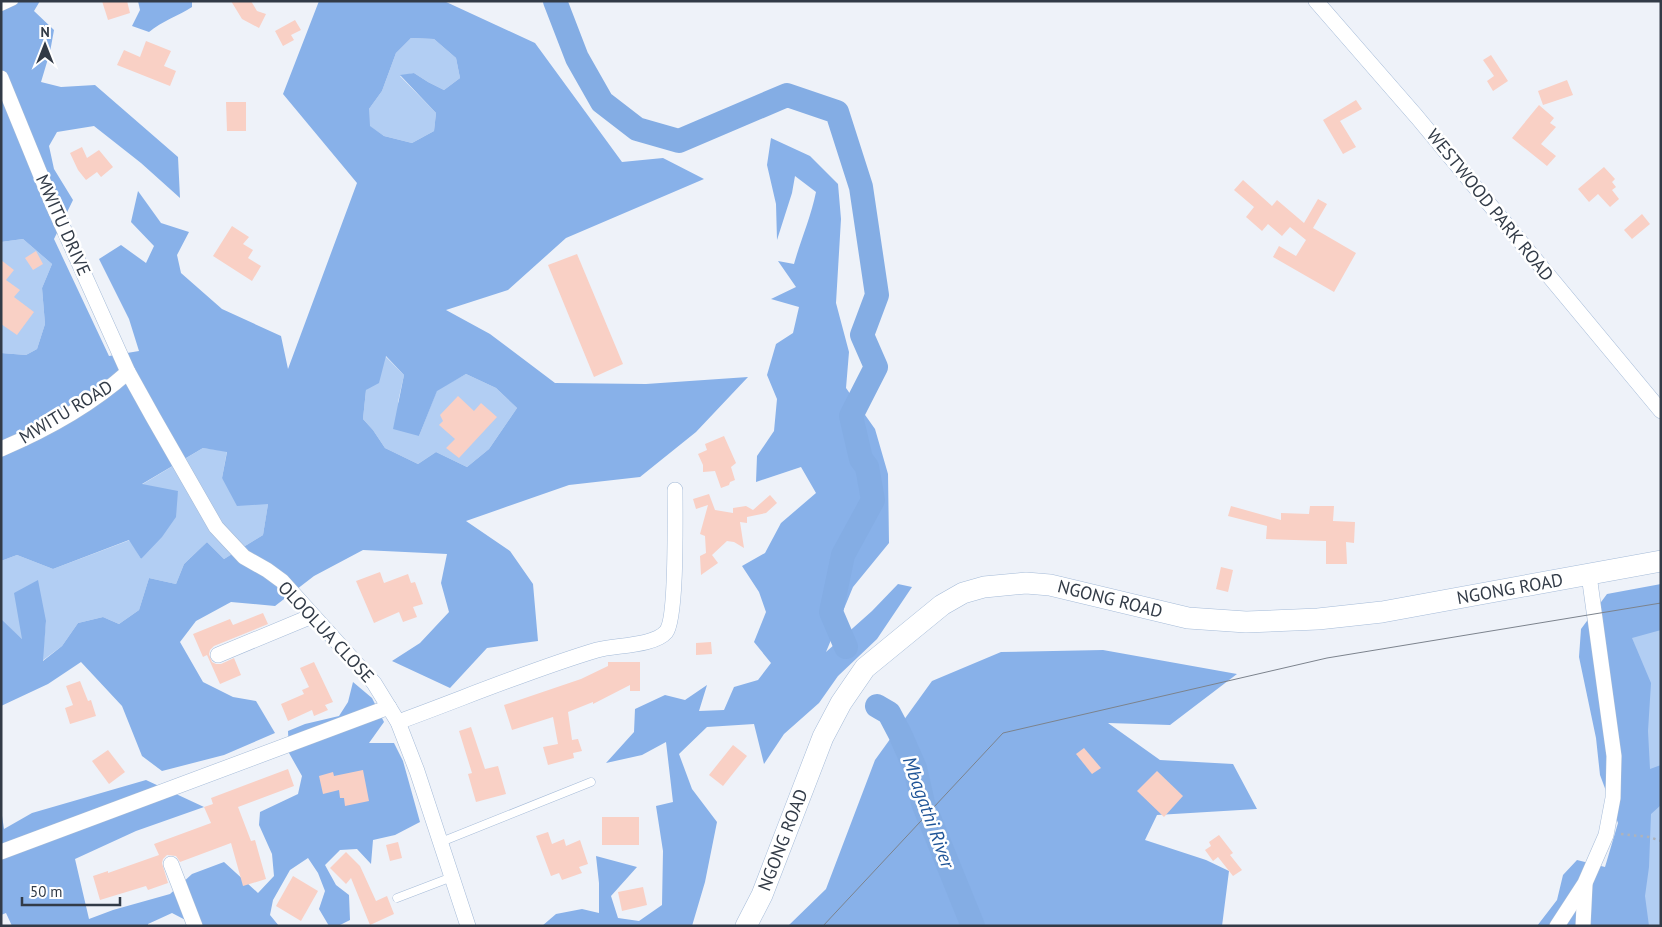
<svg xmlns="http://www.w3.org/2000/svg" width="1662" height="927" font-family="'PT Sans',sans-serif">
	<rect width="100%" height="100%" fill="#eef2f9"/>
	<g fill="#b2cef3">
		<polygon points="411,38 434,39 456,58 460,78 444,90 428,82 414,73 400,76 436,113 434,131 412,143 384,136 369,126 369,109 382,91 396,53"/>
		<polygon points="23,239 52,264 42,288 45,324 37,349 26,355 1,353 1,242"/>
		<polygon points="385,356 404,375 398,402 419,436 437,390 466,374 496,388 517,408 489,449 467,467 436,452 418,464 385,448 373,430 363,419 366,390"/>
		<polygon points="203,448 227,451 222,478 268,504 263,535 224,559 207,542 184,564 176,584 149,578 139,610 119,624 103,617 78,623 62,646 42,661 46,621 23,640 2,621 1,626 1,561 17,555 53,569 130,540 141,559 178,492 141,485"/>
		<polygon points="1661,615 1661,926 1627,926 1620,632"/>
	</g>
	<g fill="#88b1e9" fill-rule="evenodd">
		<path d="M1 1H40L34 11 54 30 50 52 41 82 61 87 95 85 178 157 180 198 141 163 94 126 57 132 49 146 54 169 73 200 54 239 109 356 139 351 129 319 99 259 121 245 146 263 154 246 131 222 138 191 161 223 189 232 177 255 181 273 222 309 281 336 288 369 357 183 283 94 319 1H444L535 43 622 162 663 158 704 179 566 238 508 290 446 310 490 334 555 383 646 384 748 377 696 432 640 477 569 485 466 521 510 551 533 584 538 641 487 648 450 688 392 661 420 643 449 612 441 583 447 554 363 550 314 576 275 606 231 602 196 621 180 642 203 682 233 697 256 701 275 733 224 755 162 771 142 756 122 706 81 662 48 684 1 706 2 620 22 639 14 593 38 580 46 621 43 661 62 646 78 623 103 617 119 624 139 610 149 578 176 584 184 564 207 542 224 559 263 535 268 504 237 506 222 478 227 452 203 448 142 484 178 491 176 517 162 537 141 559 129 540 53 569 17 555 1 561V353L26 355 37 349 45 324 42 288 52 264 23 239 1 242ZM411 38 434 39 456 58 460 78 444 90 428 82 414 73 400 75 436 113 434 131 412 143 384 136 370 126 369 109 382 91 396 53ZM386 356 404 375 393 429 419 436 437 391 466 374 496 388 517 408 489 449 467 467 436 452 418 464 385 448 373 430 363 419 366 390 379 383Z"/>
		<path d="M138 1H192V7C178 16 162 21 149 32L132 26 140 10Z"/>
		<path d="M771 138 810 156 838 184 841 219 836 303 849 352 846 388 875 429 888 474 889 543 853 587 826 652 872 611 898 584 912 587 877 639 838 676 819 703 784 734 764 764 754 724 707 727 679 754 692 789 717 822 705 882 692 926H542L556 914 582 909 599 913V883L596 856 637 867 611 896 618 918 639 921 662 905 663 851 656 806 673 802 666 742 642 755 606 763 634 732 635 709 665 695 685 700 707 685 699 711 724 710 734 687 758 680 771 663 754 642 766 612 759 592 742 566 765 553 781 523 816 493 801 467 756 482 757 456 774 431 777 399 767 375 776 344 793 333 799 307 771 299 796 287 778 261 794 264C801 239 811 217 816 192L795 176 792 193 777 240 776 204 767 165Z"/>
		<polygon points="1661,584 1661,630 1632,638 1651,683 1648,731 1650,769 1661,765 1661,805 1651,814 1649,867 1645,896 1649,926 1537,926 1557,900 1563,875 1577,860 1605,867 1618,823 1600,775 1596,738 1579,657 1581,629 1607,594"/>
		<polygon points="1103,650 1237,674 1170,725 1108,723 1160,760 1233,764 1257,809 1157,815 1145,840 1206,860 1229,871 1222,926 788,926 826,889 875,760 932,681 1001,652"/>
		<polygon points="353,682 372,698 384,722 369,743 394,743 403,761 420,822 395,835 373,840 371,864 357,849 340,850 325,865 336,885 349,895 350,920 338,926 329,926 319,909 325,891 318,873 308,858 290,870 273,900 270,915 279,926 197,926 172,913 148,924 148,926 12,926 6,913 1,915 1,809 4,829 32,813 146,780 204,807 136,831 75,859 89,919 113,910 170,894 192,874 224,862 258,893 274,876 272,854 259,825 260,812 298,794 302,776 289,753 288,731 305,724 339,716 348,702"/>
	</g>
	<g fill="none" stroke-linecap="round" stroke-linejoin="round">
		<g stroke="#84ade4" stroke-width="24">
			<polyline points="555,1 577,58 602,102 637,129 679,141 787,95 837,112 861,187 877,295 862,335 876,367 851,416 861,459 867,467 873,500 843,555 831,612 846,647"/>
			<polyline points="877,706 889,713 900,734 915,768 923,803 973,926"/>
		</g>
	</g>
	<g fill="#f9d0c5">
		<polygon points="102,1 127,1 130,13 108,20"/>
		<polygon points="231,1 251,1 257,11 266,14 259,28 242,19"/>
		<polygon points="295,20 301,30 291,35 294,40 283,46 275,31"/>
		<polygon points="146,41 171,51 164,66 176,71 170,86 117,65 124,50 140,57"/>
		<polygon points="1491,55 1508,81 1493,91 1487,81 1494,76 1483,60"/>
		<polygon points="1567,80 1573,95 1543,105 1538,91"/>
		<polygon points="1356,100 1362,109 1340,121 1356,147 1343,154 1323,120"/>
		<polygon points="226,102 246,102 246,131 227,131"/>
		<polygon points="1539,105 1554,118 1550,123 1556,127 1541,144 1556,156 1547,166 1512,138"/>
		<polygon points="82,147 87,158 99,150 113,167 101,177 97,172 86,180 78,170 70,153"/>
		<polygon points="1604,167 1615,179 1612,182 1616,187 1612,190 1619,199 1610,207 1598,194 1589,202 1578,189"/>
		<polygon points="1243,180 1272,206 1277,200 1304,223 1318,199 1327,204 1313,228 1356,253 1334,292 1273,257 1279,246 1296,256 1306,240 1290,227 1282,236 1268,224 1262,231 1246,217 1254,207 1234,190"/>
		<polygon points="1642,214 1650,224 1632,239 1624,230"/>
		<polygon points="232,226 249,237 243,244 253,250 248,258 261,266 252,281 213,256"/>
		<polygon points="36,251 43,264 33,270 25,258"/>
		<polygon points="577,254 623,364 594,377 548,265"/>
		<polygon points="1,260 14,270 6,280 20,290 14,297 34,312 17,335 1,324"/>
		<polygon points="458,396 474,411 481,403 497,417 459,458 446,448 455,439 439,425 443,421 440,415"/>
		<polygon points="724,436 736,463 731,467 735,480 730,482 729,485 721,488 715,471 703,472 703,465 698,454 707,450 705,444"/>
		<polygon points="709,494 715,510 733,513 733,508 746,506 753,510 770,495 777,503 766,513 747,517 747,523 740,522 744,548 734,542 727,541 712,555 718,563 701,575 700,556 706,553 705,536 700,534 708,505 696,509 693,499"/>
		<polygon points="1231,506 1281,520 1281,513 1309,514 1310,506 1334,506 1333,521 1355,522 1354,543 1346,542 1347,564 1326,564 1326,541 1266,539 1267,526 1228,516"/>
		<polygon points="1221,567 1233,570 1228,592 1216,589"/>
		<polygon points="380,572 384,583 408,574 411,583 415,582 423,604 413,607 417,617 403,622 399,612 374,623 356,581"/>
		<polygon points="263,613 268,624 214,646 210,650 209,654 212,662 216,664 221,664 234,658 241,675 220,684 207,655 203,657 193,634 230,619 233,625"/>
		<polygon points="711,642 712,654 696,655 696,643"/>
		<polygon points="314,662 333,702 325,705 328,710 314,716 312,710 288,721 281,704 304,694 302,690 309,687 300,668"/>
		<polygon points="608,662 640,662 640,691 630,691 630,685 593,704 593,702 568,712 572,740 578,739 582,751 573,753 574,758 548,765 543,747 558,744 553,717 512,730 504,705 581,679 608,666"/>
		<polygon points="80,681 88,701 91,700 96,716 70,724 65,708 73,705 66,686"/>
		<polygon points="471,727 485,769 498,766 506,794 476,802 468,774 472,773 459,731"/>
		<polygon points="733,745 747,756 723,786 709,775"/>
		<polygon points="1084,748 1101,768 1092,774 1076,754"/>
		<polygon points="108,750 125,772 109,784 92,761"/>
		<polygon points="288,769 294,786 238,807 251,841 255,840 266,879 243,886 231,843 180,862 176,856 167,855 163,859 162,863 168,883 148,890 146,886 100,900 93,876 108,871 108,873 159,855 154,844 211,823 204,807 213,804 211,798"/>
		<polygon points="363,770 369,801 345,806 344,798 340,798 339,790 323,794 319,776 333,772 334,776"/>
		<polygon points="1157,771 1183,796 1164,817 1137,791"/>
		<rect x="602" y="817" width="37" height="28"/>
		<polygon points="548,832 552,844 564,839 566,846 580,840 588,864 579,867 582,873 562,880 559,873 551,876 536,836"/>
		<polygon points="1219,835 1233,853 1230,855 1242,870 1233,876 1218,857 1213,861 1205,850 1211,846 1209,842"/>
		<polygon points="398,842 402,858 390,861 386,845"/>
		<polygon points="346,852 360,866 376,901 387,896 394,914 370,925 351,878 346,884 330,868"/>
		<polygon points="293,876 318,891 301,921 276,906"/>
		<polygon points="643,887 647,905 622,911 618,892"/>
	</g>
	<g fill="none" stroke-linecap="round" stroke-linejoin="round">
		<g stroke="#a5bbd8" stroke-width="9">
			<g id="lane">
				<polyline points="1,7 14,1"/>
				<polyline points="441,842 591,782"/>
				<polyline points="397,898 452,877"/>
			</g>
		</g>
		<g stroke="#a5bbd8" stroke-width="16">
			<g id="street">
				<polyline points="1316,1 1417,117 1661,411"/>
				<polyline points="1,78 52,203 128,372 153,417 216,527 244,557 267,570 282,581 374,683 398,722 417,771 468,926"/>
				<path d="M1 449C46 430 91 405 128 372"/>
				<polyline points="218,655 312,616"/>
				<path d="M398 722C464 698 530 670 597 650 615 645 654 646 666 632 677 619 675 514 675 490"/>
				<polyline points="1,852 389,707"/>
				<polyline points="171,864 195,926"/>
				<polyline points="1557,926 1585,883 1606,835 1613,798 1614,756 1589,575"/>
				<polyline points="1583,926 1585,885"/>
			</g>
		</g>
		<g stroke="#a5bbd8" stroke-width="22">
			<polyline id="secondary" points="746,926 762,895 823,737 841,703 865,668 942,605 963,593 984,587 1026,583 1050,585 1188,618 1246,622 1318,619 1382,612 1661,561"/>
		</g>
		<polyline stroke="#adb3bc" stroke-width="2.5" stroke-dasharray="2.5 4" stroke-linecap="butt" points="1621,834 1649,837 1661,841"/>
		<use href="#lane" stroke="#fff" stroke-width="8"/>
		<use href="#street" stroke="#fff" stroke-width="15"/>
		<use href="#secondary" stroke="#fff" stroke-width="21"/>
		<polyline stroke="#7c838d" stroke-width="1" points="823,926 1003,733 1327,658 1661,603"/>
	</g>
	<g text-anchor="middle" stroke-width="5" stroke-linejoin="round" paint-order="stroke">
		<g font-size="18" fill="#323b47" stroke="#fff">
			<text transform="translate(1490 205) rotate(51)" y="6">WESTWOOD PARK ROAD</text>
			<text transform="translate(63 225) rotate(66)" y="6">MWITU DRIVE</text>
			<text transform="translate(66 412) rotate(-31)" y="6">MWITU ROAD</text>
			<text transform="translate(1510 589) rotate(-10)" y="6">NGONG ROAD</text>
			<text transform="translate(1110 599) rotate(14)" y="6">NGONG ROAD</text>
			<text transform="translate(326 632) rotate(47)" y="6">OLOOLUA CLOSE</text>
			<text transform="translate(783 840) rotate(-69)" y="6">NGONG ROAD</text>
		</g>
		<g font-size="19" font-style="italic" fill="#1f5497" stroke="#fff">
			<text transform="translate(929 812) rotate(70)" y="7">Mbagathi River</text>
		</g>
	</g>
	<rect width="1662" height="927" fill="none" stroke="#323b47" stroke-width="5"/>
	<g transform="translate(45 45)" stroke="#ffffff" stroke-width="4" paint-order="stroke">
	<path d="M0-4L9 19L0 12L-9 19Z" fill="#323b47"/>
	<text y="-8" font-size="14" font-weight="bold" text-anchor="middle" fill="#323b47">N</text>
	</g>
	<path d="M22 897v8h98v-8" fill="none" stroke="#323b47" stroke-width="2.5"/>
	<text x="30" y="897" font-size="15" fill="#323b47" stroke="#ffffff" stroke-width="4" paint-order="stroke">50 m</text>
</svg>
